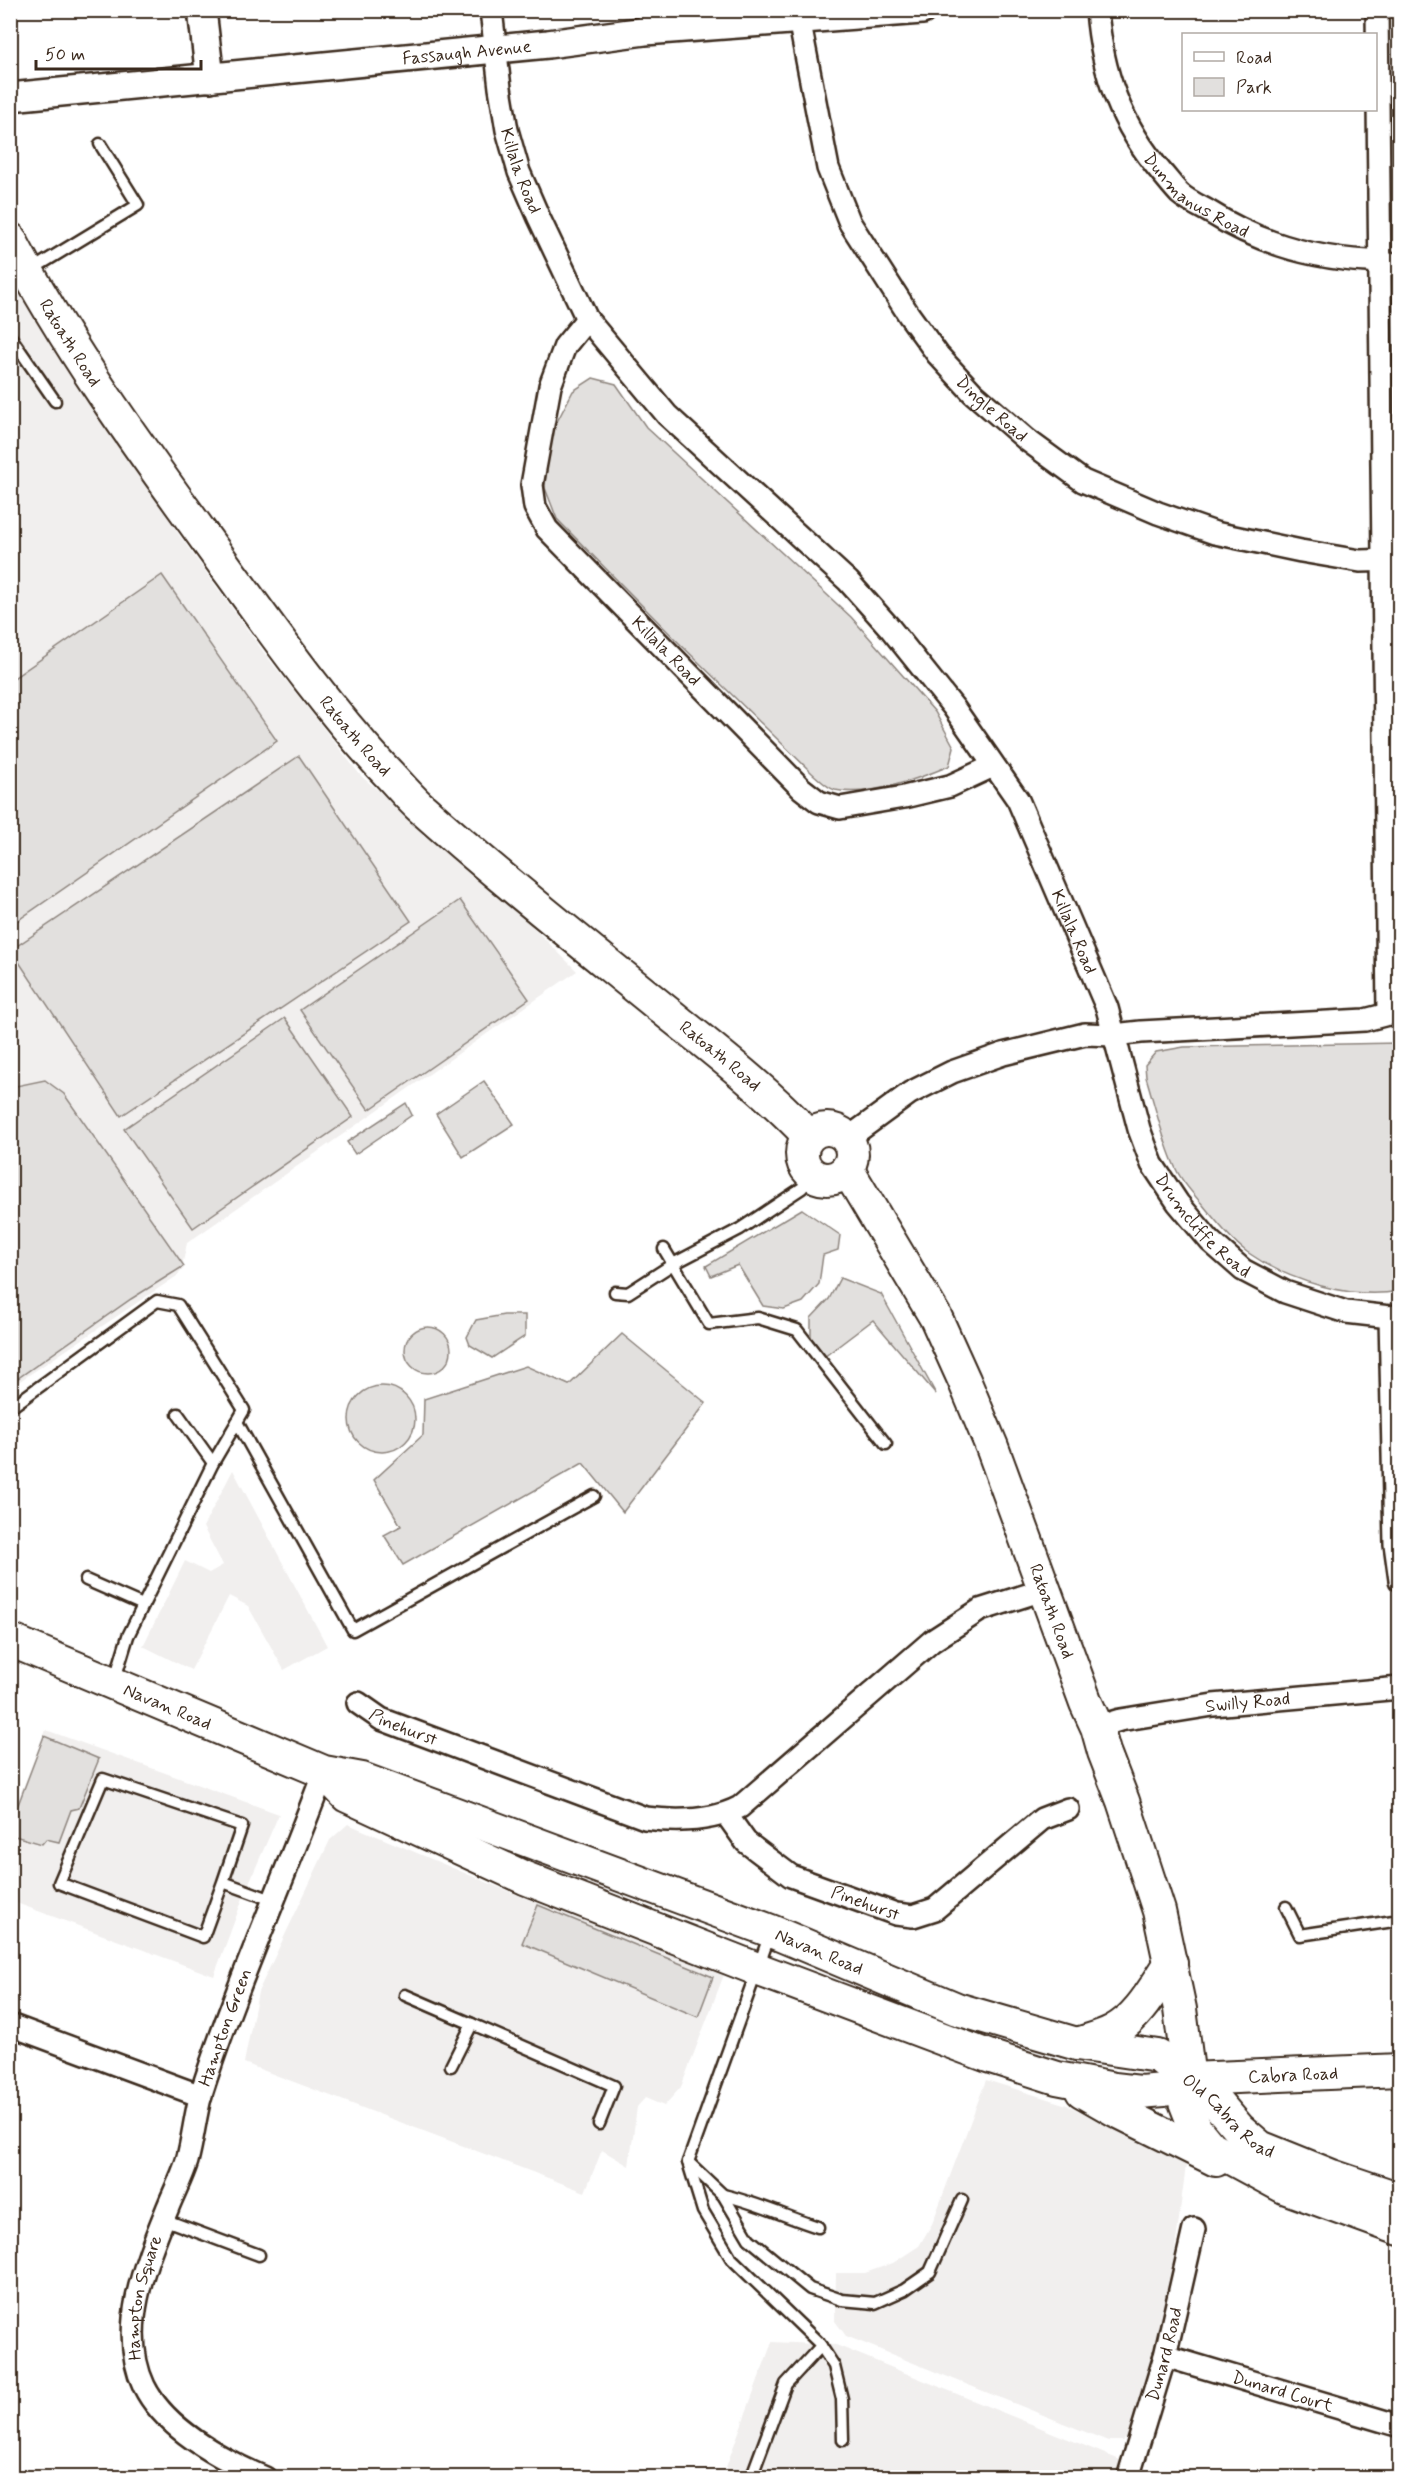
<svg xmlns="http://www.w3.org/2000/svg" width="1410" height="2488" font-family="Mynerve,sans-serif">
	<rect width="100%" height="100%" fill="#fff"/>
	<filter id="ink" filterUnits="userSpaceOnUse"><feTurbulence type="fractalNoise" baseFrequency=".0167" numOctaves="2"/><feDisplacementMap in="SourceGraphic" scale="12" xChannelSelector="R" yChannelSelector="G"/><feConvolveMatrix kernelMatrix="1 2 1 2 8 2 1 2 1" color-interpolation-filters="sRGB"/></filter>
	<g filter="url(#ink)">
		<g fill="#f1efee">
			<polygon points="10,267 179,535 265,654 361,776 486,881 577,971 187,1243 183,1262 185,1267 177,1276 11,1387"/>
			<polygon points="233,1470 327,1646 284,1670 248,1606 229,1596 191,1670 143,1646 185,1561 209,1573 223,1565 203,1527"/>
			<polygon points="46,1730 279,1814 246,1890 214,1976 11,1901 10,1821"/>
			<polygon points="348,1824 522,1897 725,1972 681,2087 664,2106 645,2098 637,2107 629,2166 602,2150 585,2192 244,2063 258,1992 330,1840"/>
			<polygon points="986,2080 1067,2105 1186,2165 1167,2311 1135,2430 1123,2441 1108,2441 846,2336 835,2321 836,2273 865,2273 893,2263 919,2246 932,2224"/>
			<polygon points="772,2342 836,2345 1120,2460 1114,2478 722,2478"/>
		</g>
		<g fill="#e2e0de" stroke="#8e857e" stroke-width="1.5">
			<path d="M593 378 616 384 646 427 851 617 935 712 954 747 949 766C918 779 868 797 835 790 827 788 818 778 812 773L679 643 557 519 545 488 548 439 573 391Z"/>
			<polygon points="162,575 277,741 11,925 11,680"/>
			<polygon points="299,756 411,921 121,1116 11,950"/>
			<polygon points="460,900 529,999 369,1110 300,1010"/>
			<polygon points="285,1018 353,1117 193,1228 124,1129"/>
			<path d="M1399 1043V1291C1351 1300 1288 1281 1247 1252 1231 1240 1216 1221 1203 1205 1193 1194 1182 1182 1176 1169 1163 1142 1155 1106 1146 1077L1145 1065 1156 1052 1184 1047Z"/>
			<polygon points="45,1080 64,1094 184,1266 131,1299 11,1383 11,1087"/>
			<polygon points="484,1081 514,1124 463,1157 436,1114"/>
			<polygon points="406,1103 412,1115 355,1154 347,1142"/>
			<polygon points="802,1209 840,1235 838,1250 823,1255 819,1284 803,1302 784,1309 763,1306 738,1265 711,1276 706,1266"/>
			<polygon points="840,1278 881,1294 936,1394 873,1320 824,1357 811,1338 811,1318 829,1299"/>
			<polygon points="504,1315 525,1315 525,1336 492,1358 470,1345 467,1337 476,1320"/>
			<circle cx="428" cy="1350" r="23"/>
			<polygon points="622,1334 706,1403 623,1512 583,1463 403,1565 384,1535 401,1526 374,1480 423,1435 424,1399 526,1366 569,1385"/>
			<circle cx="382" cy="1419" r="33"/>
			<polygon points="44,1736 99,1759 79,1808 71,1810 59,1842 46,1839 42,1844 11,1835 10,1826"/>
			<polygon points="538,1905 713,1977 698,2017 522,1943"/>
		</g>
		<g fill="none" stroke-linecap="round" stroke-linejoin="round">
			<g stroke="#3b2a1e" stroke-width="15">
				<g id="service">
					<polyline points="643,10 645,31"/>
					<polyline points="31,270 138,205 100,144"/>
					<polyline points="10,336 55,401"/>
					<polyline points="664,1249 709,1324 758,1318 797,1330 886,1444"/>
					<polyline points="615,1292 628,1293 673,1264 740,1229 802,1188 813,1175"/>
					<polyline points="10,1408 157,1301 178,1305 244,1410 237,1422"/>
					<polyline points="178,1414 213,1463"/>
					<polyline points="86,1580 143,1605"/>
					<polyline points="114,1682 128,1636 213,1463 237,1422 353,1630 594,1496"/>
					<polyline points="223,1882 242,1826 103,1779 59,1883 203,1937 223,1882 275,1901"/>
					<polyline points="1286,1907 1300,1935 1400,1920"/>
					<polyline points="770,1934 688,2162 703,2211 731,2258 819,2343 834,2366 842,2399 843,2440"/>
					<polyline points="405,1995 472,2024"/>
					<polyline points="451,2066 472,2024 614,2086 599,2124"/>
					<polyline points="688,2162 723,2195 749,2239 810,2289 842,2300 875,2303 904,2290 930,2272 962,2200"/>
					<path d="M723 2195C755 2202 786 2217 818 2227"/>
					<polyline points="163,2219 259,2255"/>
					<polyline points="751,2478 786,2384 821,2346"/>
				</g>
			</g>
			<g stroke="#3b2a1e" stroke-width="26">
				<g id="minor">
					<path id="s1" d="M491 10 500 88 507 130 519 172 539 218 587 319 667 415 848 581 890 628 954 708 1018 800 1107 1008 1139 1129 1152 1164 1178 1203 1210 1241 1243 1270 1285 1292 1346 1312 1390 1317 1400 1315"/>
					<path id="s2" d="M1097 10C1102 74 1121 125 1162 173 1168 180 1174 188 1180 194 1188 201 1199 206 1208 211 1257 242 1309 258 1368 261 1378 262 1389 265 1400 265"/>
					<polyline points="1377,10 1388,1014"/>
					<path id="s3" d="M799 19 828 168 850 223 909 315 938 355 973 393 1027 440 1083 481 1158 513 1215 533 1301 551 1360 561 1400 560"/>
					<path id="s4" d="M587 319 565 346 550 386 532 485 535 507 547 529 801 788 819 802 840 808 904 797 950 786 993 766"/>
					<polyline points="847,1139 910,1093 952,1072 1003,1054 1085,1034 1114,1035 1141,1032 1365,1020 1388,1014 1400,1015"/>
					<polyline points="1390,1317 1395,1544 1400,1580"/>
					<path id="s5" d="M358 1703 381 1719 645 1818C677 1822 711 1822 740 1807L932 1641 980 1610 1046 1589"/>
					<path id="s6" d="M1097 1727 1120 1720 1213 1705 1400 1688"/>
					<path id="s7" d="M726 1814 746 1842 791 1876 896 1914 913 1916 935 1909 1042 1819 1068 1809"/>
					<polyline points="10,2025 201,2096"/>
					<path id="s8" d="M1165 2356 1400 2426"/>
					<path id="s9" d="M265 2478C223 2460 165 2429 144 2386 117 2329 146 2261 168 2207 174 2192 182 2177 187 2161 193 2139 195 2116 201 2094 236 1985 284 1880 324 1772"/>
					<path id="s10" d="M1128 2478 1165 2356 1194 2229"/>
				</g>
			</g>
			<g stroke="#3b2a1e" stroke-width="32">
				<g id="tertiary">
					<polyline points="202,10 210,78"/>
					<path id="s11" d="M10 97 548 44 645 31 922 10"/>
				</g>
			</g>
			<g stroke="#3b2a1e" stroke-width="36">
				<g id="secondary">
					<path id="s12" d="M10 239C72 358 153 466 231 574 279 640 326 706 381 766 394 779 406 794 419 806 496 875 577 939 658 1005 710 1047 764 1088 809 1136"/>
					<circle cx="827" cy="1154" r="25"/>
					<path id="s13" d="M847 1169 936 1318 964 1380 992 1447 1086 1703 1097 1727 1104 1752 1123 1801 1159 1911 1180 2009 1189 2079 1185 2102 1196 2130 1210 2147 1284 2187 1400 2229"/>
					<path id="s14" d="M10 1640 324 1772 362 1779 771 1931 957 2009 1077 2044 1158 2056 1216 2102 1239 2129 1260 2147 1332 2176 1400 2199"/>
					<path id="s15" d="M325 1773 347 1796 525 1878 757 1969 988 2056 1057 2078 1114 2089 1140 2092 1164 2090 1189 2079 1400 2070"/>
					<path d="M1077 2044C1089 2040 1102 2037 1113 2031 1139 2018 1155 1986 1171 1963"/>
					<polyline points="1082,2091 1117,2111 1216,2160"/>
				</g>
			</g>
			<use href="#service" stroke="#fff" stroke-width="10"/>
			<use href="#minor" stroke="#fff" stroke-width="21"/>
			<use href="#tertiary" stroke="#fff" stroke-width="27"/>
			<use href="#secondary" stroke="#fff" stroke-width="32"/>
		</g>
	</g>
	<g text-anchor="middle" stroke-width="6" stroke-linejoin="round" paint-order="stroke">
		<g font-size="18" fill="#3b2a1e" stroke="#fff">
			<text dy="6" stroke="none"><textPath href="#s11" startOffset="459">Fassaugh Avenue</textPath></text>
			<text dy="6" stroke="none"><textPath href="#s1" startOffset="164">Killala Road</textPath></text>
			<text dy="6" stroke="none"><textPath href="#s2" startOffset="220">Dunmanus Road</textPath></text>
			<text dy="6" stroke="none"><textPath href="#s12" startOffset="120">Ratoath Road</textPath></text>
			<text dy="6" stroke="none"><textPath href="#s3" startOffset="446">Dingle Road</textPath></text>
			<text dy="6" stroke="none"><textPath href="#s4" startOffset="396">Killala Road</textPath></text>
			<text dy="6" stroke="none"><textPath href="#s12" startOffset="606">Ratoath Road</textPath></text>
			<text dy="6" stroke="none"><textPath href="#s1" startOffset="1118">Killala Road</textPath></text>
			<text dy="6" stroke="none"><textPath href="#s12" startOffset="1092">Ratoath Road</textPath></text>
			<text dy="6" stroke="none"><textPath href="#s1" startOffset="1444">Drumcliffe Road</textPath></text>
			<text dy="6" stroke="none"><textPath href="#s13" startOffset="489">Ratoath Road</textPath></text>
			<text dy="6" stroke="none"><textPath href="#s6" startOffset="153">Swilly Road</textPath></text>
			<text dy="6" stroke="none"><textPath href="#s14" startOffset="171">Navan Road</textPath></text>
			<text dy="6" stroke="none"><textPath href="#s5" startOffset="52">Pinehurst</textPath></text>
			<text dy="6" stroke="none"><textPath href="#s7" startOffset="170">Pinehurst</textPath></text>
			<text dy="6" stroke="none"><textPath href="#s14" startOffset="868">Navan Road</textPath></text>
			<text dy="6" stroke="none"><textPath href="#s9" startOffset="530">Hampton Green</textPath></text>
			<text dy="6" stroke="none"><textPath href="#s15" startOffset="1036">Cabra Road</textPath></text>
			<text dy="6" stroke="none"><textPath href="#s14" startOffset="1317">Old Cabra Road</textPath></text>
			<text dy="6" stroke="none"><textPath href="#s9" startOffset="246">Hampton Square</textPath></text>
			<text dy="6" stroke="none"><textPath href="#s10" startOffset="129">Dunard Road</textPath></text>
			<text dy="6" stroke="none"><textPath href="#s8" startOffset="123">Dunard Court</textPath></text>
		</g>
	</g>
	<rect width="1410" height="2488" fill="none" stroke="#fff" stroke-width="36"/>
	<rect x="18" y="18" width="1374" height="2452" fill="none" stroke="#3b2a1e" stroke-width="2" filter="url(#ink)"/>
	<rect x="1182" y="33" width="195" height="78" fill="#ffffff" stroke="#b1aaa5" stroke-width="1.5"/>
	<rect x="1194" y="52" width="30" height="9" fill="#ffffff" stroke="#b1aaa5" stroke-width="1.5"/>
	<text x="1236" y="63" font-size="18" fill="#3b2a1e">Road</text>
	<rect x="1194" y="78" width="30" height="18" fill="#e2e0de" stroke="#b1aaa5" stroke-width="1.5"/>
	<text x="1236" y="93" font-size="18" fill="#3b2a1e">Park</text>
	<path d="M36 60v9h165v-9" fill="none" stroke="#3b2a1e" stroke-width="3"/>
	<text x="45" y="60" font-size="18" fill="#3b2a1e" stroke="#ffffff" stroke-width="4.5" paint-order="stroke">50 m</text>
</svg>
